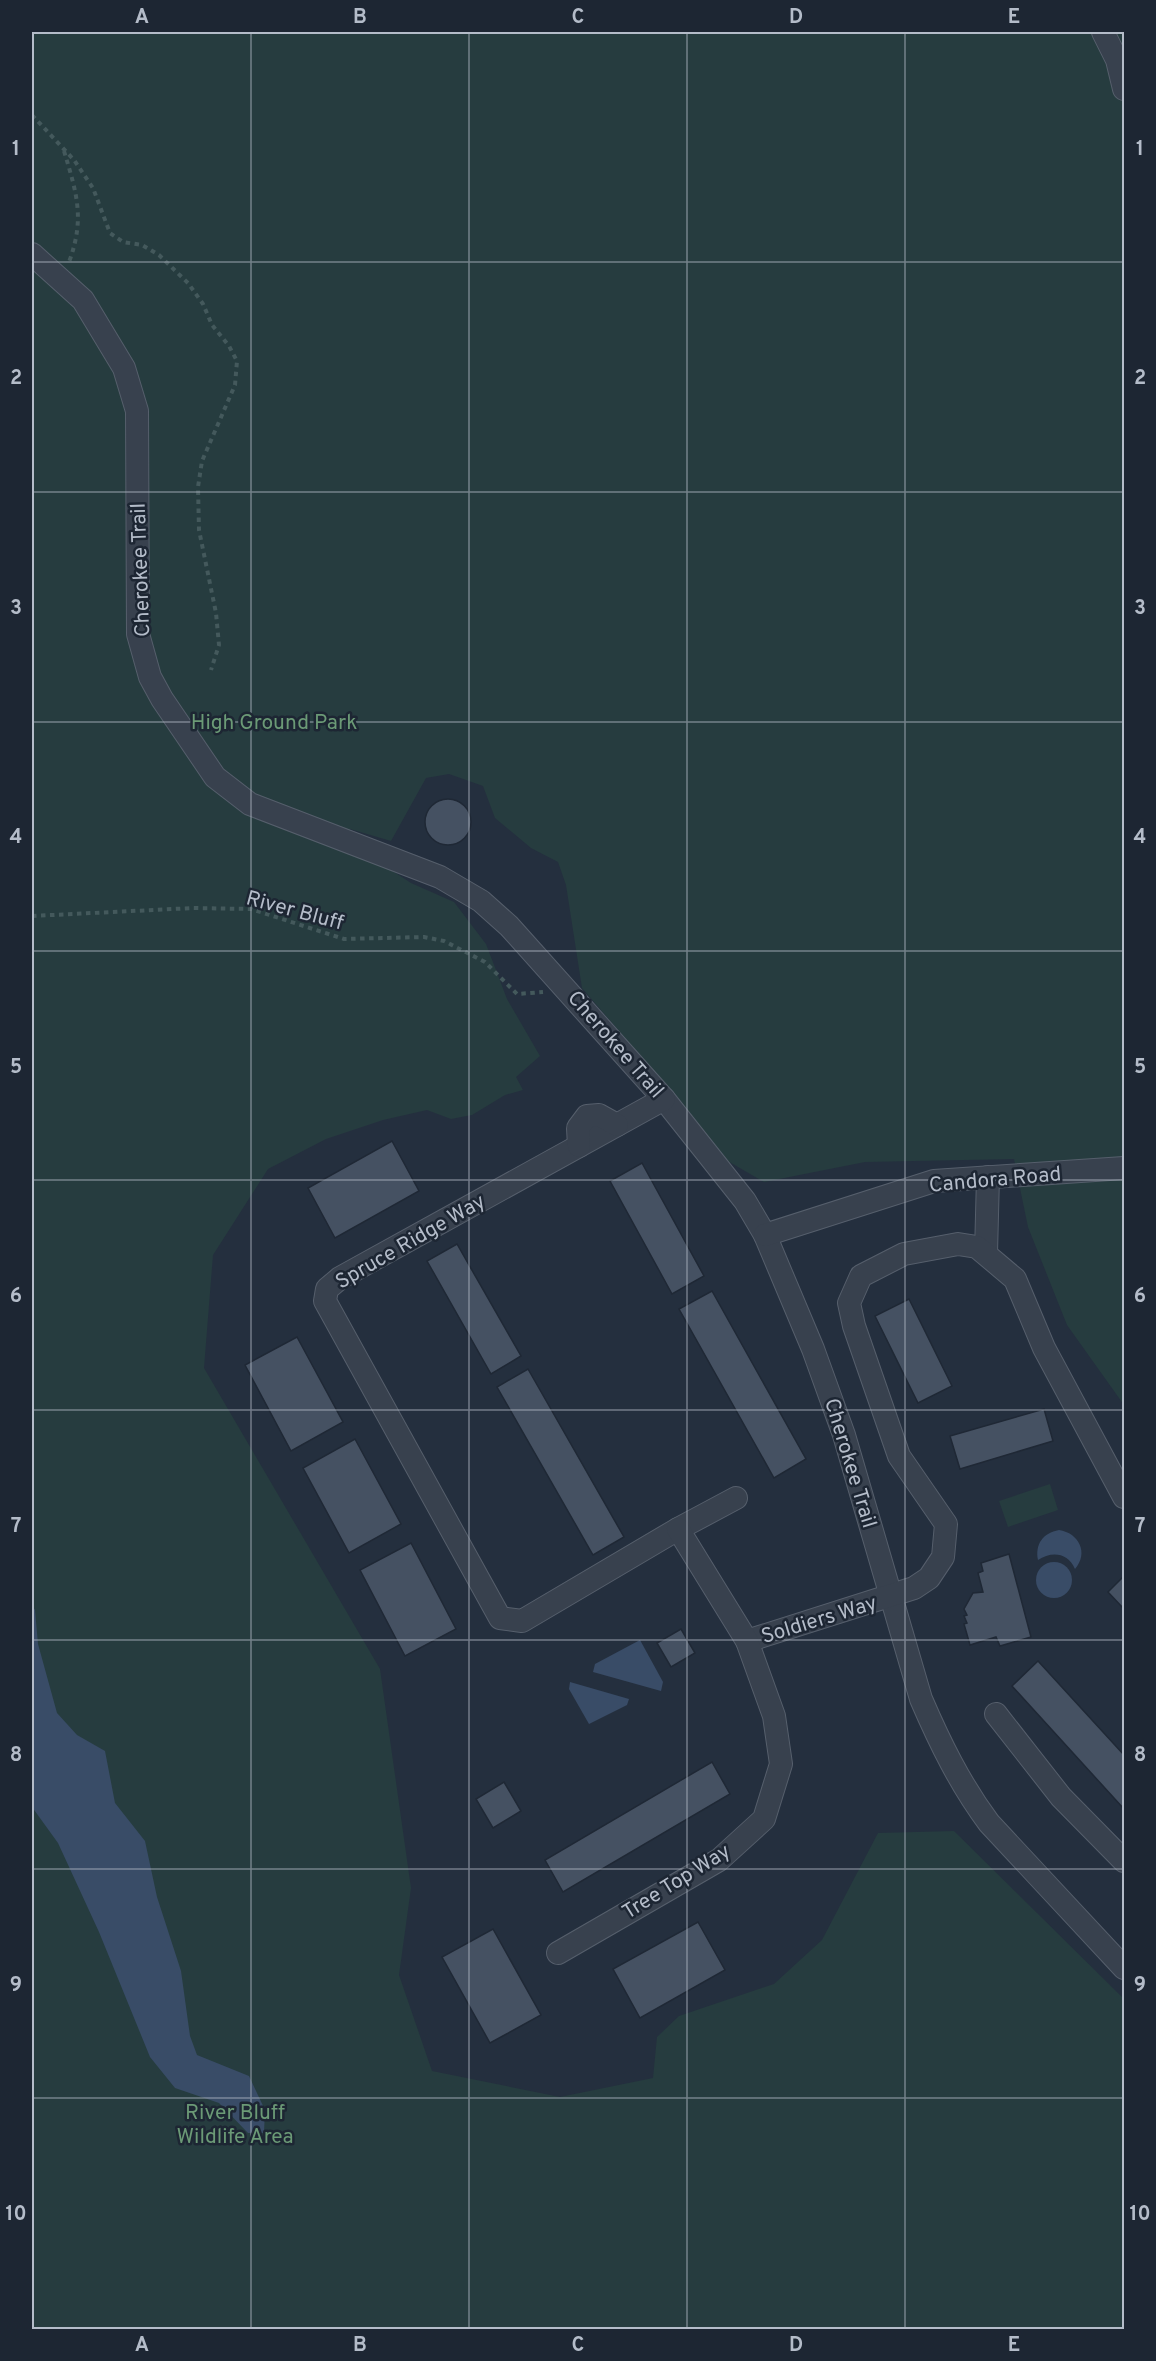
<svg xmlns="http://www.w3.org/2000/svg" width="1156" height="2361" font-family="Overpass,sans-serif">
	<rect width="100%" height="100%" fill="#242f3e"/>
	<g fill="#263c3f">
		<polygon points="32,32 1124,32 1124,1405 1067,1325 1028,1227 1014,1159 865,1162 764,1182 726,1160 657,1075 582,988 566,885 558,862 531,848 495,818 483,786 449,774 426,778 391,841 350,829 348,842 411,883 454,902 486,944 507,999 540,1056 516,1077 523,1090 505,1095 472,1115 451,1119 427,1110 383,1120 326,1139 268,1169 213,1255 204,1368 380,1669 411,1888 399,1975 432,2071 560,2097 653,2078 657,2037 679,2016 774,1984 822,1940 878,1833 954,1831 1124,1999 1124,2329 32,2330"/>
		<polygon points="1050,1484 1058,1510 1008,1527 999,1501"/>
	</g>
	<g fill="#394c67">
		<path d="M1059 1530C1079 1533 1089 1553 1075 1569 1068 1552 1051 1551 1038 1560 1035 1544 1043 1533 1059 1530Z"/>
		<circle cx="1054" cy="1580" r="18"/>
		<polygon points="32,1605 35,1610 38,1644 57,1713 77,1735 105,1751 115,1803 145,1841 157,1897 181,1971 190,2036 197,2055 249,2076 265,2110 264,2133 248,2133 219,2103 175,2088 150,2057 99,1932 58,1843 32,1807"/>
		<polygon points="640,1640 663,1682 661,1691 593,1672 595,1664"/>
		<polygon points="570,1682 629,1699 627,1705 589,1724 569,1689"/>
	</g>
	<g fill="#455162" stroke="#1f2835" stroke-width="1.5">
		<circle cx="448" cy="822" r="23"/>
		<polygon points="392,1141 419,1191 335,1238 308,1188"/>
		<polygon points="642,1163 704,1276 672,1294 610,1181"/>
		<polygon points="457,1244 521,1356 491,1374 427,1261"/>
		<polygon points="712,1291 806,1459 774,1478 679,1309"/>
		<polygon points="909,1299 952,1386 918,1403 875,1316"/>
		<polygon points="297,1337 343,1422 291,1451 245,1365"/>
		<polygon points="528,1369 624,1537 593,1555 497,1387"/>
		<polygon points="1044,1409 1053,1441 960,1469 950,1436"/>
		<polygon points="355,1439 401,1524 349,1553 303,1468"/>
		<polygon points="411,1543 456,1629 405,1656 360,1570"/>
		<polygon points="1009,1554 1031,1637 1000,1646 996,1637 970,1645 964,1624 967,1623 964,1616 967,1615 964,1609 973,1593 983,1592 978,1573 983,1571 981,1563"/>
		<polygon points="1124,1576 1124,1609 1108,1592"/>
		<polygon points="681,1629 695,1653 671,1667 657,1643"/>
		<polygon points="1038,1661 1124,1755 1124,1809 1012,1686"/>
		<polygon points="712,1762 730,1794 563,1892 545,1860"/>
		<polygon points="504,1782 521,1811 493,1828 476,1799"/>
		<polygon points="698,1922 725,1970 640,2018 613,1969"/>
		<polygon points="493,1929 541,2015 490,2043 442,1957"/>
	</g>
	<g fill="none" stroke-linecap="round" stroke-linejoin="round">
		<g stroke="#565f6c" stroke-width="24">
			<g id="minor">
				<polyline points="1103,32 1117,60 1124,89"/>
				<path d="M32 254 83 300 124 368 137 411 138 634 150 677 162 699 215 777 250 804 440 877 481 901 509 926 664 1099 745 1201 765 1235 813 1349 844 1435 921 1699C940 1743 960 1784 989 1823L1124 1968"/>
				<polyline points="664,1099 340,1278 327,1289 325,1301 500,1618 522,1621 678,1529 736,1498"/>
				<polyline points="579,1146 578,1128 587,1116 599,1115 617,1125"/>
				<polyline points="765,1235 934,1181 1124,1168"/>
				<polyline points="986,1253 988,1177"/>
				<polyline points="747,1641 914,1588 929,1578 943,1557 946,1524 899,1456 854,1326 849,1303 861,1276 904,1254 958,1244 977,1247 1015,1279 1044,1348 1124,1497"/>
				<polyline points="996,1714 1061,1797 1124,1861"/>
				<polyline points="558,1953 719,1860 764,1819 781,1764 774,1716 747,1641 678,1529"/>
			</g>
		</g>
		<g stroke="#44595c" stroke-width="4" stroke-dasharray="4.5 4.5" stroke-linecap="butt">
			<polyline points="32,115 74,160 93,188 110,233 123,242 142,245 159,255 188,283 203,304 212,325 229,346 237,361 235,385 202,461 198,487 199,530 216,613 219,645 211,670"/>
			<path d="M64 151C77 194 85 219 69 262"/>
			<polyline points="32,916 193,908 251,909 344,939 424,937 444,941 485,962 517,994 543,992"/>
		</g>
		<use href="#minor" stroke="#38414e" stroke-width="22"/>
	</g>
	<path fill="none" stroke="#b4bcc9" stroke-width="1.5" stroke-opacity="0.55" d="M251 32V2330M469 32V2330M687 32V2330M905 32V2330M32 262H1124M32 492H1124M32 722H1124M32 951H1124M32 1180H1124M32 1410H1124M32 1640H1124M32 1869H1124M32 2098H1124"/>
	<g text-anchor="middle" stroke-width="5" stroke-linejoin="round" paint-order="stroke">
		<g font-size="21" fill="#b4bcc9" stroke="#1d2633">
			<text transform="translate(140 570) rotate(-92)" y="7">Cherokee Trail</text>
			<text transform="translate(295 910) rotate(15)" y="7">River Bluff</text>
			<text transform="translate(616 1044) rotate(49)" y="7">Cherokee Trail</text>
			<text transform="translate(995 1179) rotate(-5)" y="7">Candora Road</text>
			<text transform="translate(410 1241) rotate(-30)" y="7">Spruce Ridge Way</text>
			<text transform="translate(851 1463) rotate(73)" y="7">Cherokee Trail</text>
			<text transform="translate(819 1619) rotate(-17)" y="7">Soldiers Way</text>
			<text transform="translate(676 1881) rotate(-32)" y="7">Tree Top Way</text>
		</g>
		<g font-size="21" fill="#6b9a76" stroke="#1d2633">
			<text x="274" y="729">High Ground Park</text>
			<text x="235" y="2119">River Bluff<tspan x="235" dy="24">Wildlife Area</tspan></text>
		</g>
	</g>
	<rect width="1156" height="2361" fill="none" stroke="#1d2633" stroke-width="66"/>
	<rect x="33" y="33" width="1090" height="2295" fill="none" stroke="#b4bcc9" stroke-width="2"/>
	<g font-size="20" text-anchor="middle" font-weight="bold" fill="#b4bcc9">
		<text x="142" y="23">A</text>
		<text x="360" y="23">B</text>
		<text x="578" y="23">C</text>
		<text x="796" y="23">D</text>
		<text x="1014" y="23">E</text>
		<text x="16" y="155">1</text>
		<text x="1140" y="155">1</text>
		<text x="16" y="384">2</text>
		<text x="1140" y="384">2</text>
		<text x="16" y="614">3</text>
		<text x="1140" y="614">3</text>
		<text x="16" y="843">4</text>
		<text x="1140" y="843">4</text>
		<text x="16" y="1073">5</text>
		<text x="1140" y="1073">5</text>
		<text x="16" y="1302">6</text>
		<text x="1140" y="1302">6</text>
		<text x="16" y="1532">7</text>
		<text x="1140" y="1532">7</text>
		<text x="16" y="1761">8</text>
		<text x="1140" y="1761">8</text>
		<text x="16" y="1991">9</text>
		<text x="1140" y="1991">9</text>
		<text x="16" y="2220">10</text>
		<text x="1140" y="2220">10</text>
		<text x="142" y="2351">A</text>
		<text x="360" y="2351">B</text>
		<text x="578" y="2351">C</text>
		<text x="796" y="2351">D</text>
		<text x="1014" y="2351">E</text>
	</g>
</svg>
